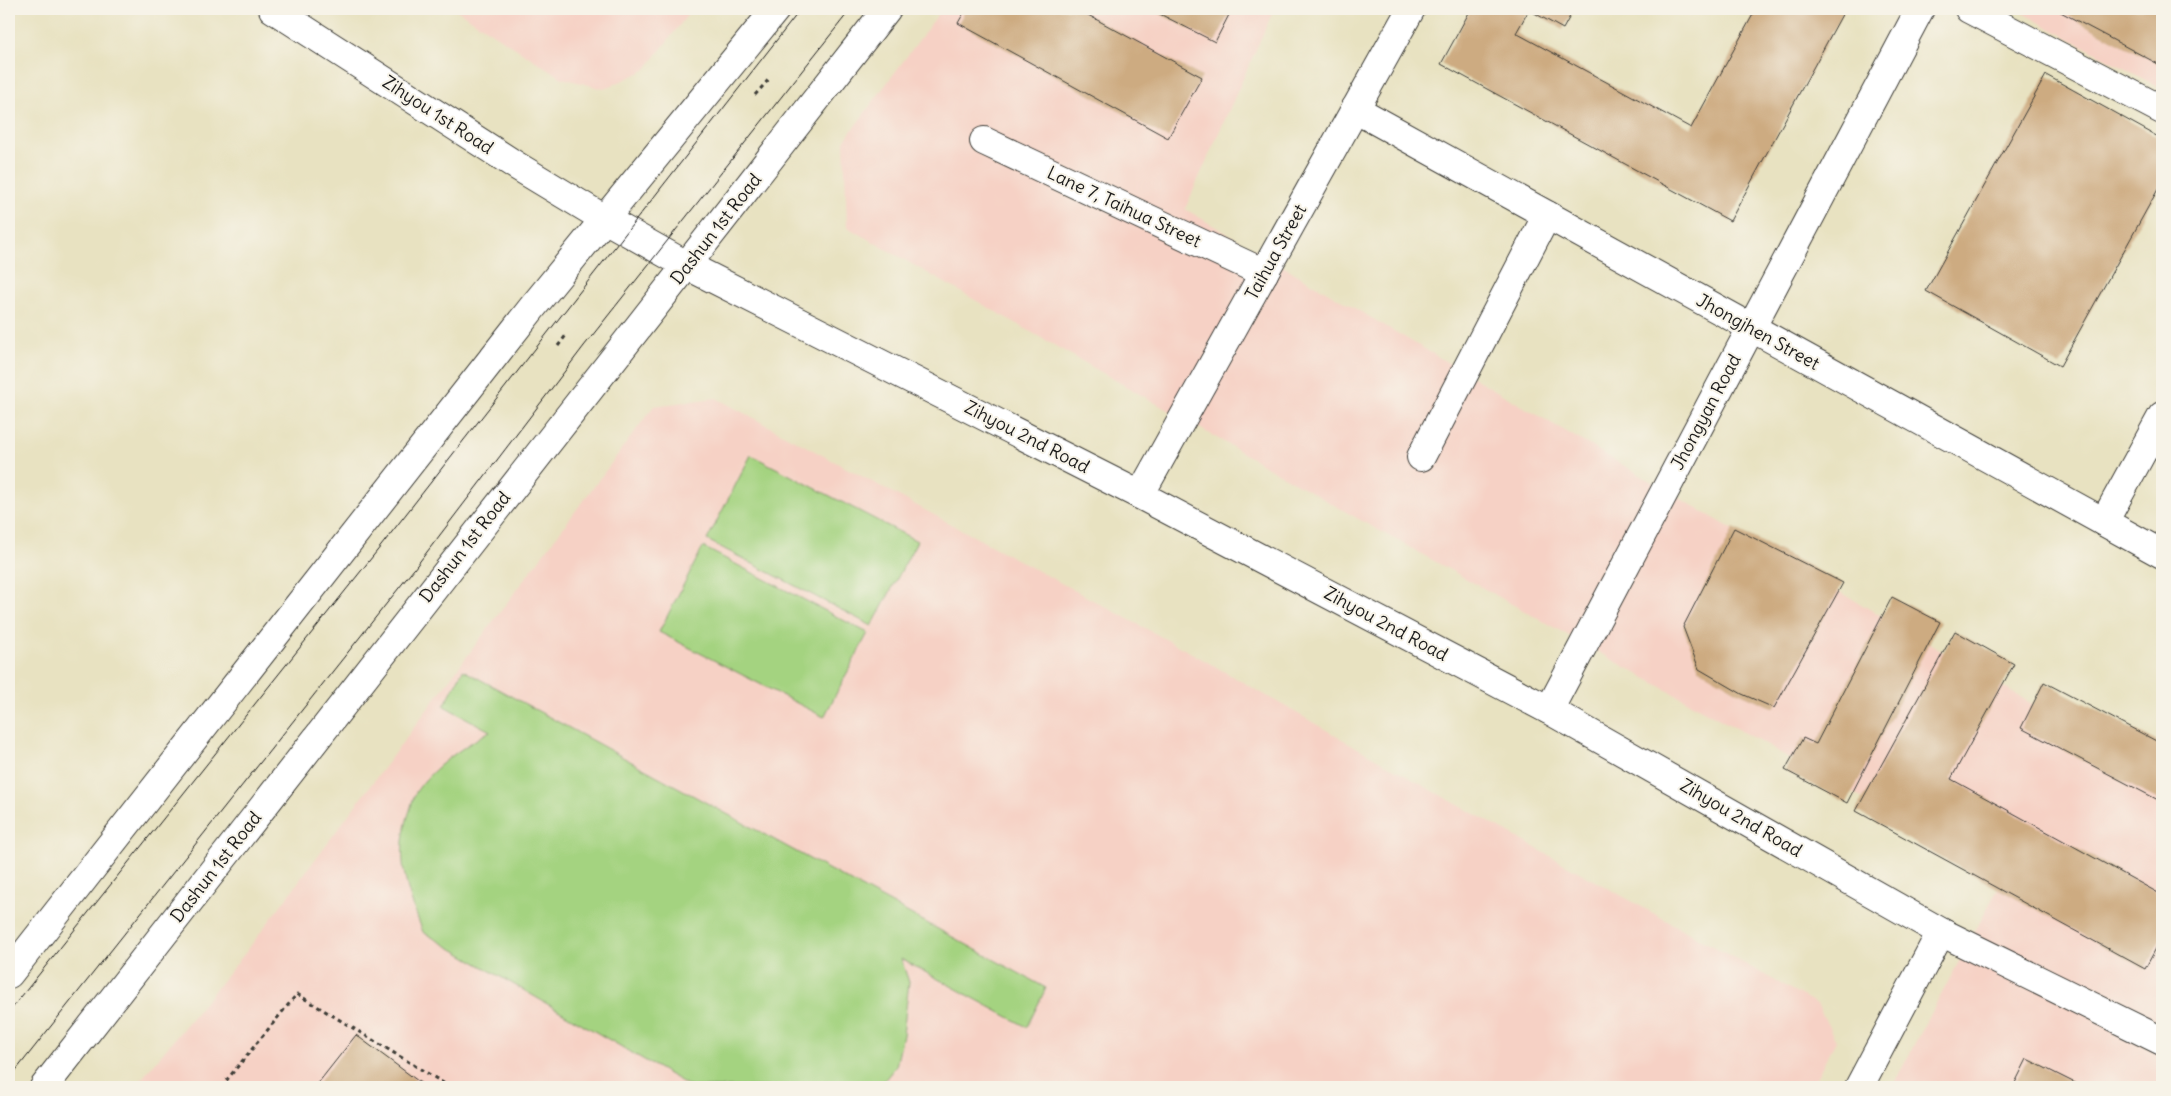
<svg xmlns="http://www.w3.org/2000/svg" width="2171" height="1096" font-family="Delius,sans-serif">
	<rect width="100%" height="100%" fill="#f7f3e8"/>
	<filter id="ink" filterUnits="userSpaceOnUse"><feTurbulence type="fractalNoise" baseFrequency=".02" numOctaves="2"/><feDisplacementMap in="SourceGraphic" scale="10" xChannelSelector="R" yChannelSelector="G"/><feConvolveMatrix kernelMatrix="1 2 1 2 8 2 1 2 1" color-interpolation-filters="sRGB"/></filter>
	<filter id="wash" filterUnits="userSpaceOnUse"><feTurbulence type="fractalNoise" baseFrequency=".0096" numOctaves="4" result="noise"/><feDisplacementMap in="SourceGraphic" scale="20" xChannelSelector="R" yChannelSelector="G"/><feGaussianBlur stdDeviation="1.12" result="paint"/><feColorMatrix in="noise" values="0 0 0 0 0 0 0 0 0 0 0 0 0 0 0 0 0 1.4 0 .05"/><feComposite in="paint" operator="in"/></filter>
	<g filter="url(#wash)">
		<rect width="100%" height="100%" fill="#e8e2c1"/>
		<g fill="#f6d1c5">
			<polygon points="455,9 692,9 645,70 604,89 562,78"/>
			<polygon points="942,9 1274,9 1185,209 2162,780 2162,1087 1892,1087 2004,877 1362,521 847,227 844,141"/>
			<polygon points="2015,9 2162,9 2162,89"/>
			<polygon points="716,398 1197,656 1424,786 1817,1004 1836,1041 1811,1087 135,1087 246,952 654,406"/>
		</g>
		<g fill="#a4d380" stroke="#60784e">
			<polygon points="751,455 917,541 872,626 707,540"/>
			<polygon points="703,547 868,633 824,717 659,632"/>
			<path d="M463 670 1046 988 1027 1027 901 959 909 982 903 1035 896 1066 879 1087H691L423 932C406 888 394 856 410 810 412 804 413 797 416 792 432 767 465 746 490 731L444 706Z"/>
		</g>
		<g id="blocks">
			<g fill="#cdab81">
				<polygon points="966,9 1077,9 1202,77 1168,138 958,23"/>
				<polygon points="1150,9 1232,9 1215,42"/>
				<polygon points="1471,9 1574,9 1563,29 1529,10 1516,33 1691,128 1756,9 1845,9 1730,221 1441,64"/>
				<polygon points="2055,9 2162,9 2162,66"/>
				<polygon points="2046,75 2162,139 2162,182 2060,366 1926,291"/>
				<polygon points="1734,528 1843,583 1774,708 1742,694 1699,669 1683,627"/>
				<polygon points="1892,597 1940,622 1847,803 1785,770 1803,738 1816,744"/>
				<polygon points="1955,631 2014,664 1951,779 2162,895 2162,937 2145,969 1856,811"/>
				<polygon points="2044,682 2162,744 2162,802 2021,728"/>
				<polygon points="356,1035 426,1087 315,1087"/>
				<polygon points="2027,1059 2083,1087 2013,1087"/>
			</g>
		</g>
	</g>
	<g filter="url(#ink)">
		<use href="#blocks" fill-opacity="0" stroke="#3b3a35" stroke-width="1"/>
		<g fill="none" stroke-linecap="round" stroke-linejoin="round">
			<g stroke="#3b3a35" stroke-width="30">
				<g id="minor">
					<polyline points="273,9 517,166 603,218 688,266 1140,495 1549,710 1941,932 2162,1041"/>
					<polyline points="1969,9 2162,110"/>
					<polyline points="1355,109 2162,554"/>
					<polyline points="984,141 1264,273"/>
					<polyline points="1421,457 1547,215"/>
					<polyline points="1140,495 1411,9"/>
					<polyline points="2104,522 2162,416"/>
					<polyline points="1549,710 1920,9"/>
					<polyline points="9,974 532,308 776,9"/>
					<polyline points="44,1087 887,9"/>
					<polyline points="1859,1087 1941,932"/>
				</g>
			</g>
			<g stroke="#3b3a35" stroke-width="3" stroke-dasharray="4 4" stroke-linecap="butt">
				<polyline points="755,95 770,78"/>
				<polyline points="558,346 567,334"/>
				<polyline points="221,1087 297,994 450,1087"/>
			</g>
			<use href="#minor" stroke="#fff" stroke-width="28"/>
			<g stroke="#1c1c1c" stroke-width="1">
				<polyline points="9,1012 381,546 801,9"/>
				<polyline points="9,1079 414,569 584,346 851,9"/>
			</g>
		</g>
	</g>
	<g text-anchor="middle" stroke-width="4" stroke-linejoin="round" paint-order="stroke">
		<g font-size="18" fill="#1c1c1c" stroke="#f7f3e8">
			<text transform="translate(438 115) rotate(33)" y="6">Zihyou 1st Road</text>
			<text transform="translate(1124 207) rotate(25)" y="6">Lane 7, Taihua Street</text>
			<text transform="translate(716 229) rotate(-52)" y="6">Dashun 1st Road</text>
			<text transform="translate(1276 252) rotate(-61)" y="6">Taihua Street</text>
			<text transform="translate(1758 332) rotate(29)" y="6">Jhongjhen Street</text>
			<text transform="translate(1706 412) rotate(-62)" y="6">Jhongyan Road</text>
			<text transform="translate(1027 437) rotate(27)" y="6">Zihyou 2nd Road</text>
			<text transform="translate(465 547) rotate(-52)" y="6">Dashun 1st Road</text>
			<text transform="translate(1386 624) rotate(28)" y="6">Zihyou 2nd Road</text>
			<text transform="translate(1741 818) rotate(30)" y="6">Zihyou 2nd Road</text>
			<text transform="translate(216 867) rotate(-52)" y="6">Dashun 1st Road</text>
		</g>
	</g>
	<rect width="2171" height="1096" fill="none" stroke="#f7f3e8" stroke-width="30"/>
</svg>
